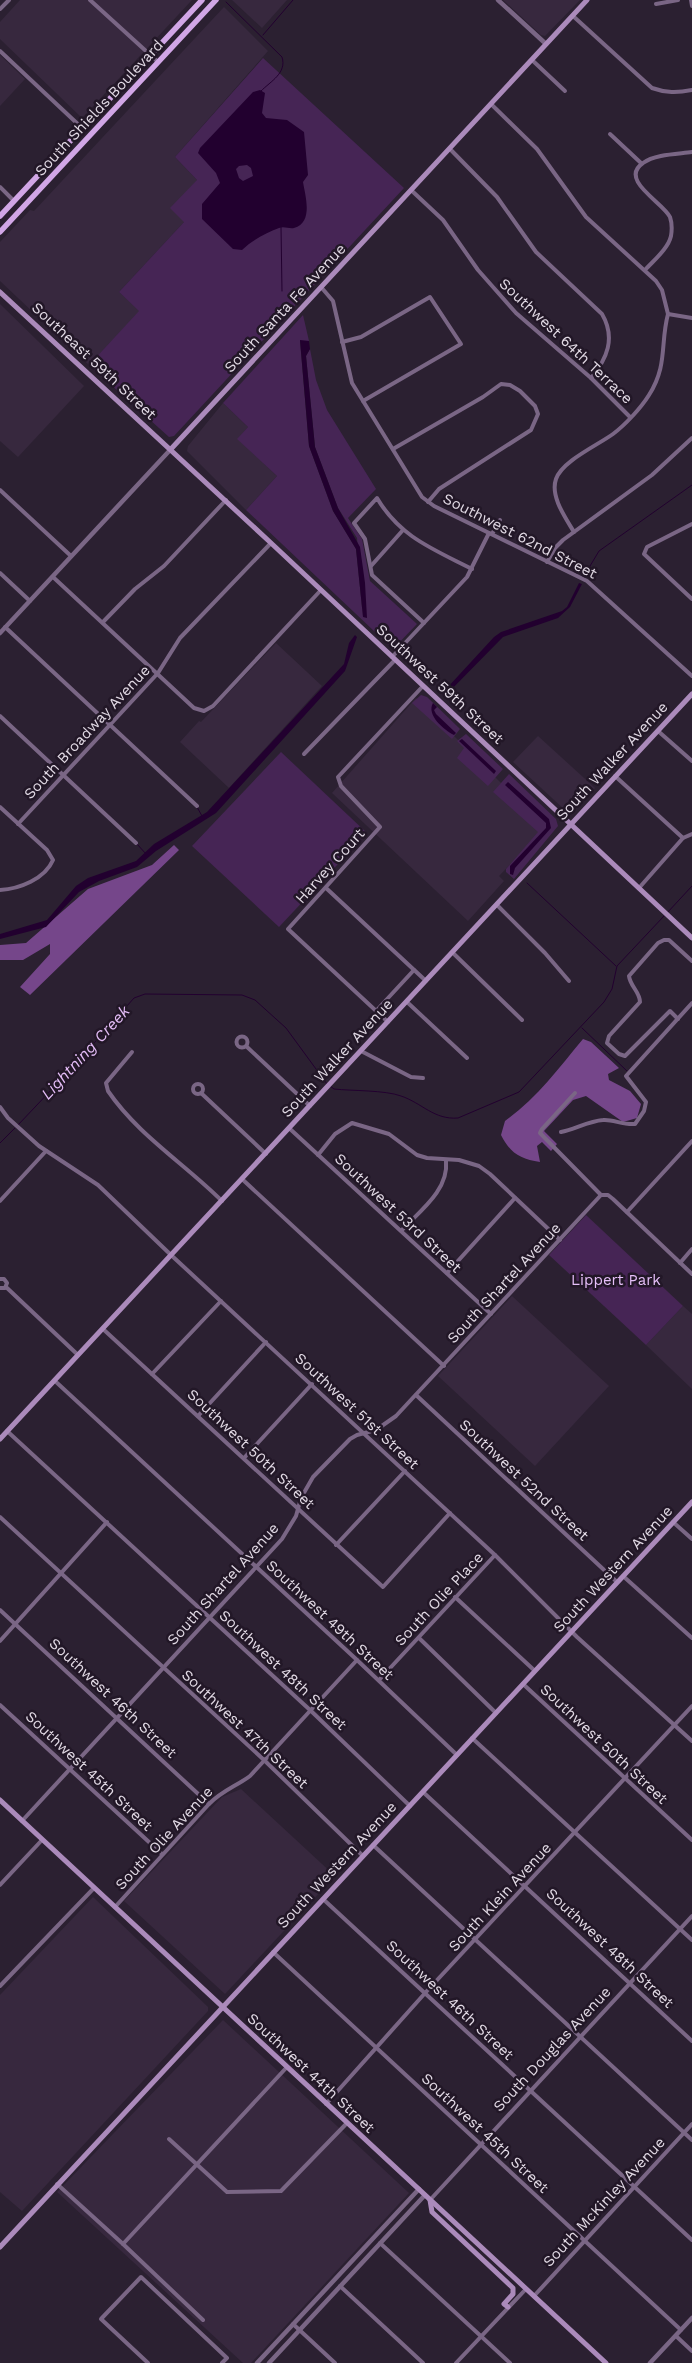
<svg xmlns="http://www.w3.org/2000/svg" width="692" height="2363" font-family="'Work Sans',sans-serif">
	<rect width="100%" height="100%" fill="#2b2031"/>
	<g fill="#37283e">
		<polygon points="20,0 192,0 82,118 0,39 0,22"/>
		<polygon points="232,0 287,0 262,28"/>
		<polygon points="503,0 580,0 545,36 541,35"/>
		<polygon points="224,7 268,51 175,157 197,180 184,222 119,292 140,311 89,365 0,281 0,242 30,210 34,211"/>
		<polygon points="0,55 25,79 0,106"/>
		<polygon points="0,304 84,386 18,457 0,441"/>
		<polygon points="223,403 248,427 238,439 277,476 246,510 187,451 188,446"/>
		<polygon points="276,643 322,686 229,788 180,742 199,721 201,722"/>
		<polygon points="416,698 546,828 499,876 504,881 468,921 332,793"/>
		<polygon points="538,736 595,788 572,812 565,810 513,762"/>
		<polygon points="512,1296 609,1386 535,1466 438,1376"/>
		<polygon points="683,1306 692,1314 692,1389 646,1345"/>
		<polygon points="241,1789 335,1876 225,1994 124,1901 222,1797"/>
		<polygon points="93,1897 208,2007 208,2011 22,2211 0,2192 0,1995"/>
		<polygon points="223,2020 409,2193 251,2363 243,2363 57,2192"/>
	</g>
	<g fill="#462555">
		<polygon points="263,58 404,188 174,436 169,437 89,365 139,311 119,292 184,222 170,208 197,180 175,157"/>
		<polygon points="303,315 309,341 300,341 309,446 333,511 356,549 363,617 357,538 338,508 315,447 306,356 310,349 316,380 327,410 376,489 348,518 362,539 370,581 417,624 393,649 246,510 277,476 237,439 248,427 223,403"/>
		<polygon points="421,695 427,697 460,729 452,739 412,703"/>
		<polygon points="466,734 503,769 488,786 457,758 464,748 457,741"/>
		<polygon points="281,752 367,833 279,927 192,846"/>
		<polygon points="509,774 556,819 558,826 514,879 506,872 506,869 538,832 493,792"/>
		<polygon points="586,1215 683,1306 646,1345 549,1255"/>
	</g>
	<g fill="#75468a">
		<polygon points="174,845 179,850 30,995 20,987 50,954 50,944 23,960 0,960 0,945 26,943 88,889 152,865"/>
		<path d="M583 1039 591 1042 619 1068 608 1074 609 1080 630 1091 641 1104 637 1118 623 1122 586 1096 573 1100 544 1131 557 1144 551 1151 542 1142 537 1146 540 1162C520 1159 510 1153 501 1135L505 1121C536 1099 558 1069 583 1039Z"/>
	</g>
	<g fill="#22002f" fill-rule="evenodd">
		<path d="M260 90 265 93 262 113 266 118 287 120 304 132 308 175 303 182C305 195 314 222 294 228 289 229 284 226 279 228 266 233 252 240 242 250L233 249 202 219V204L220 183 216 173 198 153 200 148 253 92ZM247 165 251 168 253 176 243 181 239 178 236 169 239 166Z"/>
		<polygon points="300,340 309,341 310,349 306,356 315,447 338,508 360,547 365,583 367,618 363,617 356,549 333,511 309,446"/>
		<polygon points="579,583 582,584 570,607 558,618 503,637 445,696 443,695 447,688 494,637 501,632 562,611 567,607"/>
		<polygon points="355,635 357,637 345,671 216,813 156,851 137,867 99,881 79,892 46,927 0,939 0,934 47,920 76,886 88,878 136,861 154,844 207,812 344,664 349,643"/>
		<path d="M433 703 437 707 434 710 436 714 456 733 454 735C444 730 426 715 433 703Z"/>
		<polygon points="462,739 496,771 494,774 459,741"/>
		<polygon points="508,782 549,819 551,828 515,868 513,875 510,874 510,866 546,828 546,823 505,785"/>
	</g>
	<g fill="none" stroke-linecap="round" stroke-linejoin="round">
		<g stroke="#22002f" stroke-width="1">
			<path d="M226 2 282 57C287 73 271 81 261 91"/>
			<polyline points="263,35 293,0"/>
			<polyline points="281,227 282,291"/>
			<polyline points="584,576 599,551 692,485"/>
			<polyline points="197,807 202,816"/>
			<polyline points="137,844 146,854"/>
			<polyline points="527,883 616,966"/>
			<polyline points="667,913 692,886"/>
			<polyline points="582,1028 627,1071"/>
			<path d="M330 1086 334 1089C352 1091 385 1090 401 1096 422 1103 434 1120 458 1118L519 1092 604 1002 612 989 617 966 664 916"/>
			<polyline points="18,1125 72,1068 134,998 145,994 242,995 255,1000 286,1028 327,1084"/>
			<polyline points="0,1143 15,1128"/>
		</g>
		<g stroke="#7a6685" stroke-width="4">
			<polyline points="90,0 158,62"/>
			<polyline points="691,0 692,6"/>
			<polyline points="656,4 678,0"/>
			<polyline points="0,9 9,0"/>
			<path d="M573 16 652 88C666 93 677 93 692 90"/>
			<polyline points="0,51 82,128"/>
			<polyline points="532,60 565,91"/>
			<polyline points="491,104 537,149 586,217 656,281 662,290 668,314 692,318"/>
			<polyline points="610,134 641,163"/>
			<path d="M450 149 497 197 536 252 602 314C616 338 607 359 591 378"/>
			<polyline points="0,187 14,201"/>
			<polyline points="411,190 443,220 478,270 516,313 591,378 630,417"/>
			<path d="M645 270C654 260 668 249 671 236 672 230 672 223 670 217 664 203 618 180 643 163 655 154 678 154 692 152"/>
			<polyline points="321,287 333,301 352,383 422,497 434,506 587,581 692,676"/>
			<polyline points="342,342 361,337 430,297 461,344 363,401"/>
			<polyline points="393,449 483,397 501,384 510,385 520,391 535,406 538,414 531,430 439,489 428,502"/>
			<polyline points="0,490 71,556"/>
			<polyline points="692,524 647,547 644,554 692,599"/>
			<path d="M574 532C565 517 550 496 556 479 562 461 598 445 613 434 625 425 641 408 649 395 668 365 660 344 668 314"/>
			<polyline points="492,534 500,520"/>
			<polyline points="547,562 555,548 563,540 652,475 692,438"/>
			<polyline points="371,566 403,530"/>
			<polyline points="0,573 30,601"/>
			<polyline points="53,577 194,708 204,711 213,706 321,590"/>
			<polyline points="103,622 135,589 164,566 226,500"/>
			<path d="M424 623 372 575 365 539 354 523 377 498C400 537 433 549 472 569"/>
			<polyline points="5,627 197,806"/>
			<polyline points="392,657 467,577 489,533"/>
			<polyline points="0,716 136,843"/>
			<polyline points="658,731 692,761"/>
			<polyline points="304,754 395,660"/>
			<polyline points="615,776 683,838"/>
			<path d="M0 807 47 850 53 860C45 879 19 889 0 890"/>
			<polyline points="18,824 158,673 180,638 271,543"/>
			<polyline points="326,888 426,981"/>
			<polyline points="639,888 683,838 692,834"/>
			<polyline points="497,905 545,953 569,981"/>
			<polyline points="453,953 522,1020"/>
			<polyline points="407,1002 467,1058"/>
			<polyline points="376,1011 414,970"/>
			<path d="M678 1019 670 1011 625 1056 619 1054 607 1043 609 1036 640 1002C640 992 630 986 629 976L658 943 664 940H669L692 961"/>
			<polyline points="388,1022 288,929 380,827 341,786 338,777 423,686"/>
			<circle cx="242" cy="1042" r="5.5"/>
			<polyline points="246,1046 310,1106"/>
			<polyline points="361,1051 411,1077 423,1078"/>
			<path d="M132 1052 106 1083 108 1091C138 1135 185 1164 222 1201"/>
			<circle cx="198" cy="1089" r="5"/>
			<polyline points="201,1093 266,1154"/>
			<polyline points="575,1093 542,1129 540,1133 601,1195"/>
			<polyline points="0,1107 8,1118 39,1146 98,1185 171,1255 495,1555 577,1637 692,1741"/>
			<polyline points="289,1128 491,1314"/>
			<path d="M561 1132C575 1129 589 1121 603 1120 613 1119 622 1125 635 1124L644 1111 646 1102 626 1076 692 1003"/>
			<polyline points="318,1155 335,1134 352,1123 389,1134 417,1155 427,1158 459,1160 479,1166 490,1174 560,1240"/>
			<polyline points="242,1179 444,1366"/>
			<polyline points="601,1195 608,1195 613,1199 692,1274"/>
			<polyline points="0,1201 46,1151"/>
			<polyline points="627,1212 692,1141"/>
			<path d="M402 1230C420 1211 449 1190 446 1161"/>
			<polyline points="680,1263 692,1249"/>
			<polyline points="447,1273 515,1198"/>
			<polyline points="0,1279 4,1279 7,1283 5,1288 0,1288"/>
			<polyline points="6,1287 78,1355"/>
			<polyline points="103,1329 383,1587 450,1513"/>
			<polyline points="152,1374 221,1301"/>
			<polyline points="55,1381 357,1660 457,1755"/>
			<polyline points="416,1395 617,1582"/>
			<polyline points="198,1416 266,1342"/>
			<polyline points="7,1431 310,1710 410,1806"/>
			<polyline points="244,1458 312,1384"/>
			<polyline points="0,1517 264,1760 363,1856"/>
			<polyline points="673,1522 692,1539"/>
			<polyline points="336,1545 405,1471"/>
			<polyline points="623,1576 692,1638"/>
			<polyline points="455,1597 535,1671"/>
			<polyline points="0,1610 209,1804"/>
			<polyline points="419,1638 496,1713"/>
			<polyline points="0,1641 107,1522"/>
			<polyline points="379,1680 495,1555"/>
			<polyline points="523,1684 692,1840"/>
			<polyline points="0,1705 162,1854"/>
			<polyline points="472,1738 692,1940"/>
			<polyline points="423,1792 692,2041"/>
			<polyline points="22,1821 282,1539 296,1516 301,1498 313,1477 350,1439 357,1435 376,1430 396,1416 601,1195"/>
			<polyline points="373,1845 692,2140"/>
			<polyline points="0,1885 42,1840"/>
			<polyline points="323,1899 692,2240"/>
			<path d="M115 1907 209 1804C223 1790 235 1787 250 1776L357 1660"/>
			<polyline points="273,1952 681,2330"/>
			<polyline points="0,1986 94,1888"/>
			<polyline points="326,2104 426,1992 692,1706"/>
			<polyline points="169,2139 227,2192 281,2191 347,2123"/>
			<polyline points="57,2184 123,2244 287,2067"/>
			<polyline points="430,2200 692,1916"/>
			<polyline points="380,2243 510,2363"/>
			<polyline points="123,2244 203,2320"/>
			<polyline points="340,2286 423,2363"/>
			<polyline points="534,2296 692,2124"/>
			<polyline points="293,2324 335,2363"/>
			<polyline points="676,2336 692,2351"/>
			<polyline points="148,2363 101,2319 141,2277 227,2358 222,2363"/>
			<polyline points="456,2363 526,2289"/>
		</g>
		<g stroke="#7a6685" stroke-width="4.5">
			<polyline points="498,0 546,44"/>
			<polyline points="0,633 171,449"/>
			<polyline points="257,2363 419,2189"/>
			<polyline points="269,2363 425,2195"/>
			<polyline points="650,2363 692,2318"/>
		</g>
		<g stroke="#ab8abb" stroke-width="5">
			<polyline points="0,292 271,543 692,938"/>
			<polyline points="171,449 587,0"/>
			<polyline points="0,1439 692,694"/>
			<polyline points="0,1800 606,2363"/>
			<polyline points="430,2200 432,2212 513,2288 513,2294 504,2304 508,2307"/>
			<polyline points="0,2247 692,1502"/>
		</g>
		<g stroke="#d1a6e6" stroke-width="5.5">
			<polyline points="0,216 202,0"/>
			<polyline points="0,232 216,0"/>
		</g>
	</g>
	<g text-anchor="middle" stroke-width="5" stroke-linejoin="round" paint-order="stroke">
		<g font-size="15" fill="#e2dae5" stroke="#221727">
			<text transform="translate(99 108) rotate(-47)" y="5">South Shields Boulevard</text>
			<text transform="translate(285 308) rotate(-47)" y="5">South Santa Fe Avenue</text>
			<text transform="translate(566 341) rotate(43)" y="5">Southwest 64th Terrace</text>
			<text transform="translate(94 361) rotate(43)" y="5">Southeast 59th Street</text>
			<text transform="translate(520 536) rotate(27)" y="5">Southwest 62nd Street</text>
			<text transform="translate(440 684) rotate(43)" y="5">Southwest 59th Street</text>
			<text transform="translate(87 732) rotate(-47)" y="5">South Broadway Avenue</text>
			<text transform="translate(612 761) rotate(-47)" y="5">South Walker Avenue</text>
			<text transform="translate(330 866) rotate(-48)" y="5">Harvey Court</text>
			<text transform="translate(337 1058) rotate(-47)" y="5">South Walker Avenue</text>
			<text transform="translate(398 1213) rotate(43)" y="5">Southwest 53rd Street</text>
			<text transform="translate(504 1283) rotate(-47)" y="5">South Shartel Avenue</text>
			<text transform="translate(357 1411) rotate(43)" y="5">Southwest 51st Street</text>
			<text transform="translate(251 1449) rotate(43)" y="5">Southwest 50th Street</text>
			<text transform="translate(524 1480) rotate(43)" y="5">Southwest 52nd Street</text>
			<text transform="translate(613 1569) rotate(-47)" y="5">South Western Avenue</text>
			<text transform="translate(223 1584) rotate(-48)" y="5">South Shartel Avenue</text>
			<text transform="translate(439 1599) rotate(-47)" y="5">South Olie Place</text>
			<text transform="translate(330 1620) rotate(43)" y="5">Southwest 49th Street</text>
			<text transform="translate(283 1670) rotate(43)" y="5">Southwest 48th Street</text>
			<text transform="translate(113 1698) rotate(43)" y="5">Southwest 46th Street</text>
			<text transform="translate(245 1729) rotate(43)" y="5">Southwest 47th Street</text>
			<text transform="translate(604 1744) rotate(43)" y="5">Southwest 50th Street</text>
			<text transform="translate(89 1771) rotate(43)" y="5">Southwest 45th Street</text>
			<text transform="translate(164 1838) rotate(-47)" y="5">South Olie Avenue</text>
			<text transform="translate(337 1865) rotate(-47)" y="5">South Western Avenue</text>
			<text transform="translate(500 1897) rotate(-47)" y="5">South Klein Avenue</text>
			<text transform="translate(610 1948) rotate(43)" y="5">Southwest 48th Street</text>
			<text transform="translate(450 2000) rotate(43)" y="5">Southwest 46th Street</text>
			<text transform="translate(552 2049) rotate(-47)" y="5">South Douglas Avenue</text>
			<text transform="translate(311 2073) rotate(43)" y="5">Southwest 44th Street</text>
			<text transform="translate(485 2133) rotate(43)" y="5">Southwest 45th Street</text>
			<text transform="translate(604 2202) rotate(-47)" y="5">South McKinley Avenue</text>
		</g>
		<g font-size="15" fill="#e6bff9" stroke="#221727">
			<text x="616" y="1285">Lippert Park</text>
		</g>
		<g font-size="16" font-style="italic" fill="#e3bcf6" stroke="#221727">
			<text transform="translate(85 1052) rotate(-47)" y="6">Lightning Creek</text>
		</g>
	</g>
</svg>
